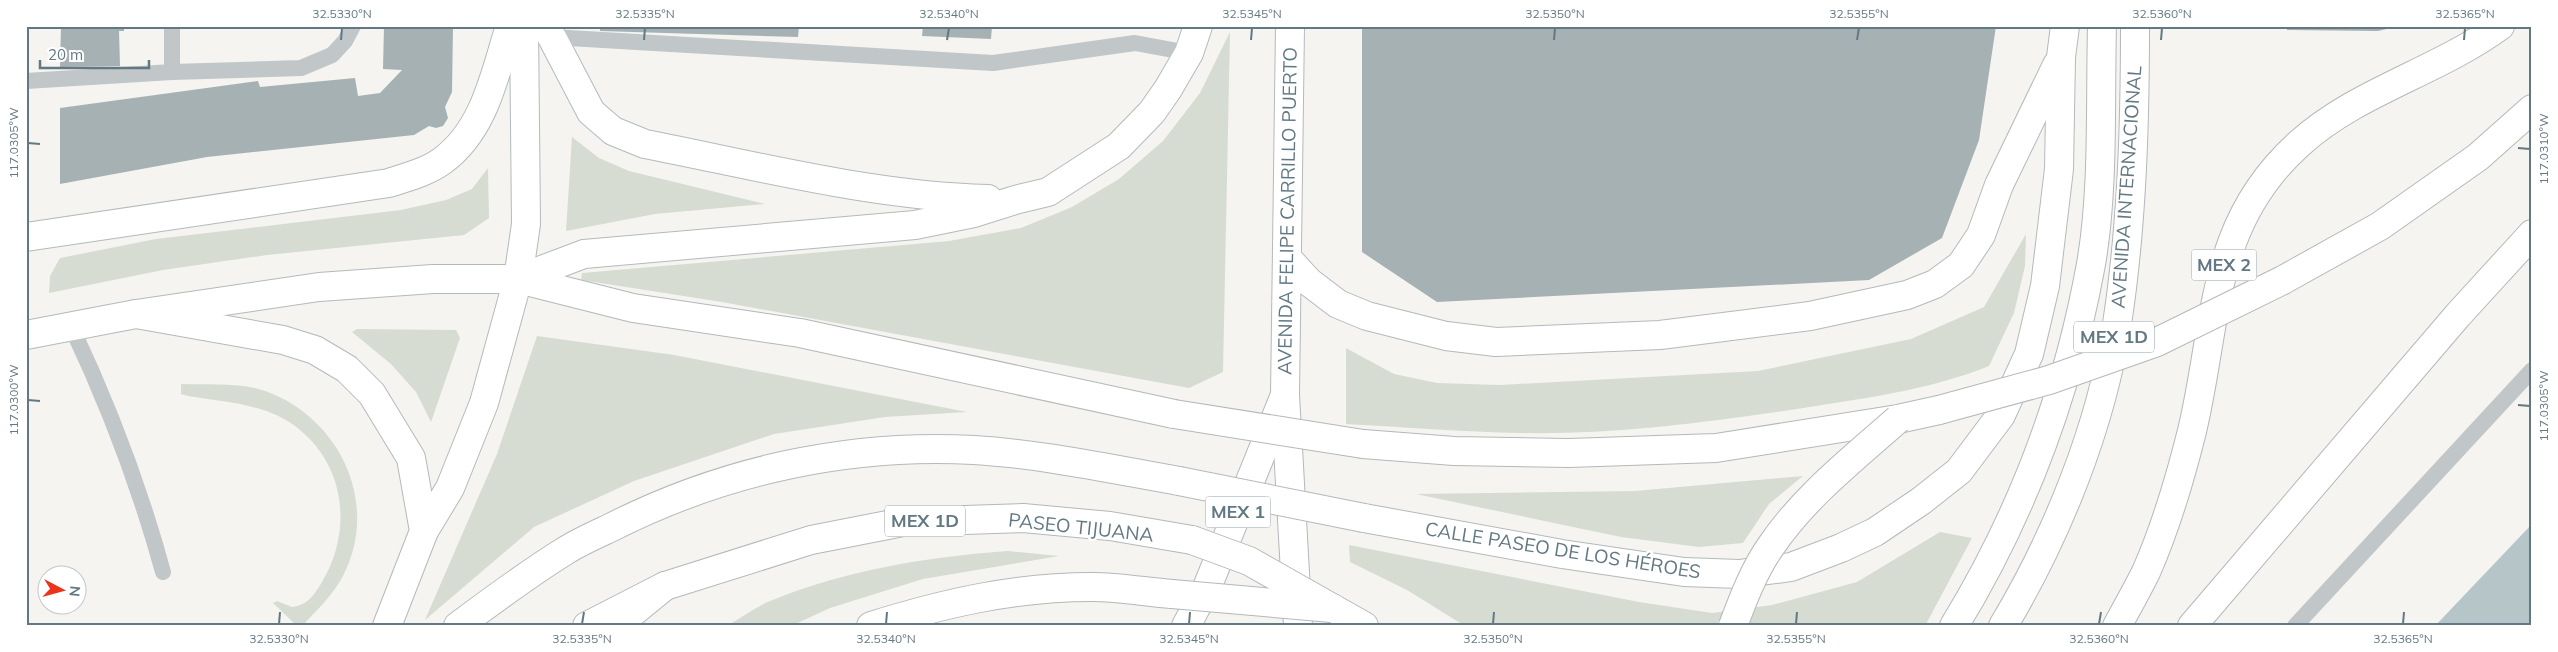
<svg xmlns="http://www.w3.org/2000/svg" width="2558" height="652" font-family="Mulish,sans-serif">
	<rect width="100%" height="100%" fill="#f5f4f0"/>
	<g fill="#d6dcd1">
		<polygon points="1230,32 1223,372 1189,388 722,302 581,280 582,273 949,241 1021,228 1072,207 1119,179 1163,141 1200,93"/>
		<polygon points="572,137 599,158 629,171 765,204 655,214 566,231"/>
		<polygon points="488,168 489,218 464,235 267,255 163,270 49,293 50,276 60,258 156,239 401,210 446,200 472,189"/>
		<path d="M2026 234 2025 266 2014 313 1989 366C1935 388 1874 397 1816 406 1720 421 1617 435 1520 433 1462 432 1404 427 1346 424V348L1394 374 1437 383 1500 385 1758 371 1911 339 1984 307Z"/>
		<polygon points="357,329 456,330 460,338 431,422 416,392 391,364 352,332"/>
		<polygon points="537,336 674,355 967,412 885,417 774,434 634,481 534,527 425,620 497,454"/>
		<path d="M181 384C209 385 242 382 268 392 341 420 380 504 343 576 333 595 317 610 302 626H291L294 623 273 603 277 601 292 607C308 605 314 595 322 582 352 532 346 468 300 430 270 404 225 402 188 396L181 394Z"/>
		<polygon points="1803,476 1769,504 1743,543 1699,547 1621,537 1416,494 1635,491"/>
		<polygon points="1940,532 1972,538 1925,626 1465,626 1407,590 1350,562 1349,545 1639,602 1712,613 1772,605 1857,582"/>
		<path d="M1008 551 1059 556 923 579 830 608 791 626H727C741 618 755 607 770 601 845 570 927 557 1008 551Z"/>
	</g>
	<polygon fill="#b6c5c7" points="2532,524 2532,626 2435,626"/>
	<g fill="#a6b1b4">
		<polygon points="61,26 124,26 124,31 119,31 120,66 60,67"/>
		<polygon points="384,26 453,26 452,92 445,107 448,118 443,126 436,128 429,126 414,135 207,157 60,184 60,108 258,81 260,87 355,78 358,96 380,93 402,70 383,69"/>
		<polygon points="600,26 799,26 798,37 600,31"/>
		<polygon points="923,26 992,26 991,39 922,36"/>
		<polygon points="1362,26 1996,26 1979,140 1942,238 1869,280 1437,302 1362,252"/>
		<polygon points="2287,26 2395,26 2395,27 2378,31 2287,30"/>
	</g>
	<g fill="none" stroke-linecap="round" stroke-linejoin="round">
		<g stroke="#b3babd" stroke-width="30">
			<g id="secondary">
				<path d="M546 26 591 112 613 131 645 144C758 166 872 196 988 199"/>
				<path d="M26 237 389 183C407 177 427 172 442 161 485 130 495 73 510 26"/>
				<polyline points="518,279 526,224 524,26"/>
				<polyline points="26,335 136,314 319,287 433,279 518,279 584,254 915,225 974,213 1015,200 1048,192 1119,146 1152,112 1168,89 1189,53 1198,26"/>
			</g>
		</g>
		<g stroke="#b4b9bc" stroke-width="30">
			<g id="primary">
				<polyline points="1288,259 1309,282 1338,304 1367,316 1446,336 1496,342 1660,335 1810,316 1907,295 1935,284 1961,265 1981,235 1999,185 2057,65"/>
				<polyline points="136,314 283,340 315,350 347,369 372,394 411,458 424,531 387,626"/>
				<polyline points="1364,518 1562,554 1684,572 1739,574 1791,567 1841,548 1875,532 1921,501 1959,471 2001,415 2029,354 2045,286 2059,169 2061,57 2065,26"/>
				<polyline points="424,531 450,488 484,403 518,279"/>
				<path d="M458 626C493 600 529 573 565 551 579 542 595 535 610 528 722 471 848 443 974 450 1042 454 1111 469 1179 481"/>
				<polyline points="1186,626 1208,585 1285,395 1290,26"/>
			</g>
		</g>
		<g stroke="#b4b8ba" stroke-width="30">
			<g id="trunk">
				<polyline points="1332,608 1364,626"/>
				<polyline points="587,626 665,586 811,540 903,522 1023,518 1110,526 1192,540"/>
				<path d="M2117 626C2127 608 2137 590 2146 572 2166 527 2180 479 2192 431 2218 322 2209 224 2300 143 2358 91 2437 72 2500 26"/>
			</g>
		</g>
		<g stroke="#b4b8ba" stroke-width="30">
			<g id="motorway">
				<polyline points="518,279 633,308 800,333 1174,414"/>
				<polyline points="2283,280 2380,226 2478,157 2532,109"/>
				<polyline points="1285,395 1298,626"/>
				<polyline points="1363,444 1454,451 1569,453 1716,448 1898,419 1939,410"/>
				<polyline points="616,626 665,586"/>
				<path d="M871 626C945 603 1015 587 1092 587 1119 587 1146 592 1172 594"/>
				<path d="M1954 626C2022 515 2068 391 2091 264 2104 190 2100 102 2102 26"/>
				<path d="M2003 626C2057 536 2101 427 2117 324 2132 226 2135 125 2135 26"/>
				<polyline points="2192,626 2458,315 2532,234"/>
			</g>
		</g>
		<g stroke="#c1c6c8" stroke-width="16">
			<polyline points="172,26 172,72"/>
			<polyline points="552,37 993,63 1135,43 1189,53"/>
			<polyline points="26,81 172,72 301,68 332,55 345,41 353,26"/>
			<path d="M71 326C108 404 140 488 163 572"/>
			<polyline points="2295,626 2532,370"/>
		</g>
		<use href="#secondary" stroke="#fff" stroke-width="28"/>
		<use href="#primary" stroke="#fff" stroke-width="28"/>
		<use href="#trunk" stroke="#fff" stroke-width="28"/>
		<use href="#motorway" stroke="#fff" stroke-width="28"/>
		<g stroke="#b4b9bc" stroke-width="30" stroke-linecap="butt">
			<polyline id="primary-bridge" points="1179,481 1364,518"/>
		</g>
		<g stroke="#b4b8ba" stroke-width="30" stroke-linecap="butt">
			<polyline id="trunk-bridge" points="1192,540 1249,561 1332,608"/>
		</g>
		<g stroke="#b4b8ba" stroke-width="30" stroke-linecap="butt">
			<g id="motorway-bridge">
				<polyline points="1939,410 2049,380 2157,342 2283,280"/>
				<polyline points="1174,414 1363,444"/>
				<polyline points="1172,594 1332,608"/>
				<path d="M1733 626C1743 599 1754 570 1771 546 1804 497 1854 458 1898 419"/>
			</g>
		</g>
		<use href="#primary-bridge" stroke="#fff" stroke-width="28"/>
		<use href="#trunk-bridge" stroke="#fff" stroke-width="28"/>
		<use href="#motorway-bridge" stroke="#fff" stroke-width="28"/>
	</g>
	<path fill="none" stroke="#627883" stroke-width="2" d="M341 40 342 28M644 40 645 28M947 40 949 28M1251 40 1252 28M1554 40 1555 28M1857 40 1859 28M2161 40 2162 28M2464 40 2465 28M28 143 40 144M2518 148 2530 149M28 400 40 401M2518 405 2530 406M279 624 280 612M582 624 584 612M886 624 887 612M1189 624 1190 612M1493 624 1494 612M1796 624 1797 612M2099 624 2101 612M2403 624 2404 612"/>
	<g text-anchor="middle" stroke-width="5" stroke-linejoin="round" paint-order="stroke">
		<g fill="#fff" stroke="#91a0a8" stroke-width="1">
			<rect x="2191.5" y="249.5" width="65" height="31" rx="4"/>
			<rect x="2074" y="321.5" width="80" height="31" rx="4"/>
			<rect x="1205.5" y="496.5" width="65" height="31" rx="4"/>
			<rect x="885" y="505.5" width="80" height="31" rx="4"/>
		</g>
		<g font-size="18" font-weight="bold" fill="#627883">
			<text x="2224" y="271">MEX 2</text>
			<text x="2114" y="343">MEX 1D</text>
			<text x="1238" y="518">MEX 1</text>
			<text x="925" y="527">MEX 1D</text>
		</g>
		<g font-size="19" fill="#627883" stroke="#fff">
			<text transform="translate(2126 187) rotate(-86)" y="7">AVENIDA INTERNACIONAL</text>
			<text transform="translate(1287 211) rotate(-89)" y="7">AVENIDA FELIPE CARRILLO PUERTO</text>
			<text transform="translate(1081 527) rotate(6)" y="7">PASEO TIJUANA</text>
			<text transform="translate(1563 550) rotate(9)" y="7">CALLE PASEO DE LOS HÉROES</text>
		</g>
	</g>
	<rect width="2558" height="652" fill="none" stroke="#ffffff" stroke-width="55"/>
	<g transform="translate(62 590) rotate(96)"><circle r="24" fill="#ffffff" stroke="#c0c9cd"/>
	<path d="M0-4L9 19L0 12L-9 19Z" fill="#ea341b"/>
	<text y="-8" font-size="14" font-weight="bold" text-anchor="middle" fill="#627883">N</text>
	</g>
	<path d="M40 60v8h109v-8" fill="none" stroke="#627883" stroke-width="2.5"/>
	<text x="48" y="60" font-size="15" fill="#627883" stroke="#ffffff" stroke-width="4" paint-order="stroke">20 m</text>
	<rect x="28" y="28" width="2502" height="596" fill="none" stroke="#627883" stroke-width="2"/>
	<g font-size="12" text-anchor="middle" fill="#627883">
		<text x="342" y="18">32.5330°N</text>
		<text x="645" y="18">32.5335°N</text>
		<text x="949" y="18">32.5340°N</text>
		<text x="1252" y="18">32.5345°N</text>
		<text x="1555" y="18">32.5350°N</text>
		<text x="1859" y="18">32.5355°N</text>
		<text x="2162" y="18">32.5360°N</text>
		<text x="2465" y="18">32.5365°N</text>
		<text transform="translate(14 143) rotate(-90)" y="4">117.0305°W</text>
		<text transform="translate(2544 149) rotate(-90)" y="4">117.0310°W</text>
		<text transform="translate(14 400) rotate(-90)" y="4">117.0300°W</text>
		<text transform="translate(2544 406) rotate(-90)" y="4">117.0305°W</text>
		<text x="279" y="643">32.5330°N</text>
		<text x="582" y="643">32.5335°N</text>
		<text x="886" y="643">32.5340°N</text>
		<text x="1189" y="643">32.5345°N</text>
		<text x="1493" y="643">32.5350°N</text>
		<text x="1796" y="643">32.5355°N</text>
		<text x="2099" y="643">32.5360°N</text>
		<text x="2403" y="643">32.5365°N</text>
	</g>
</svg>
